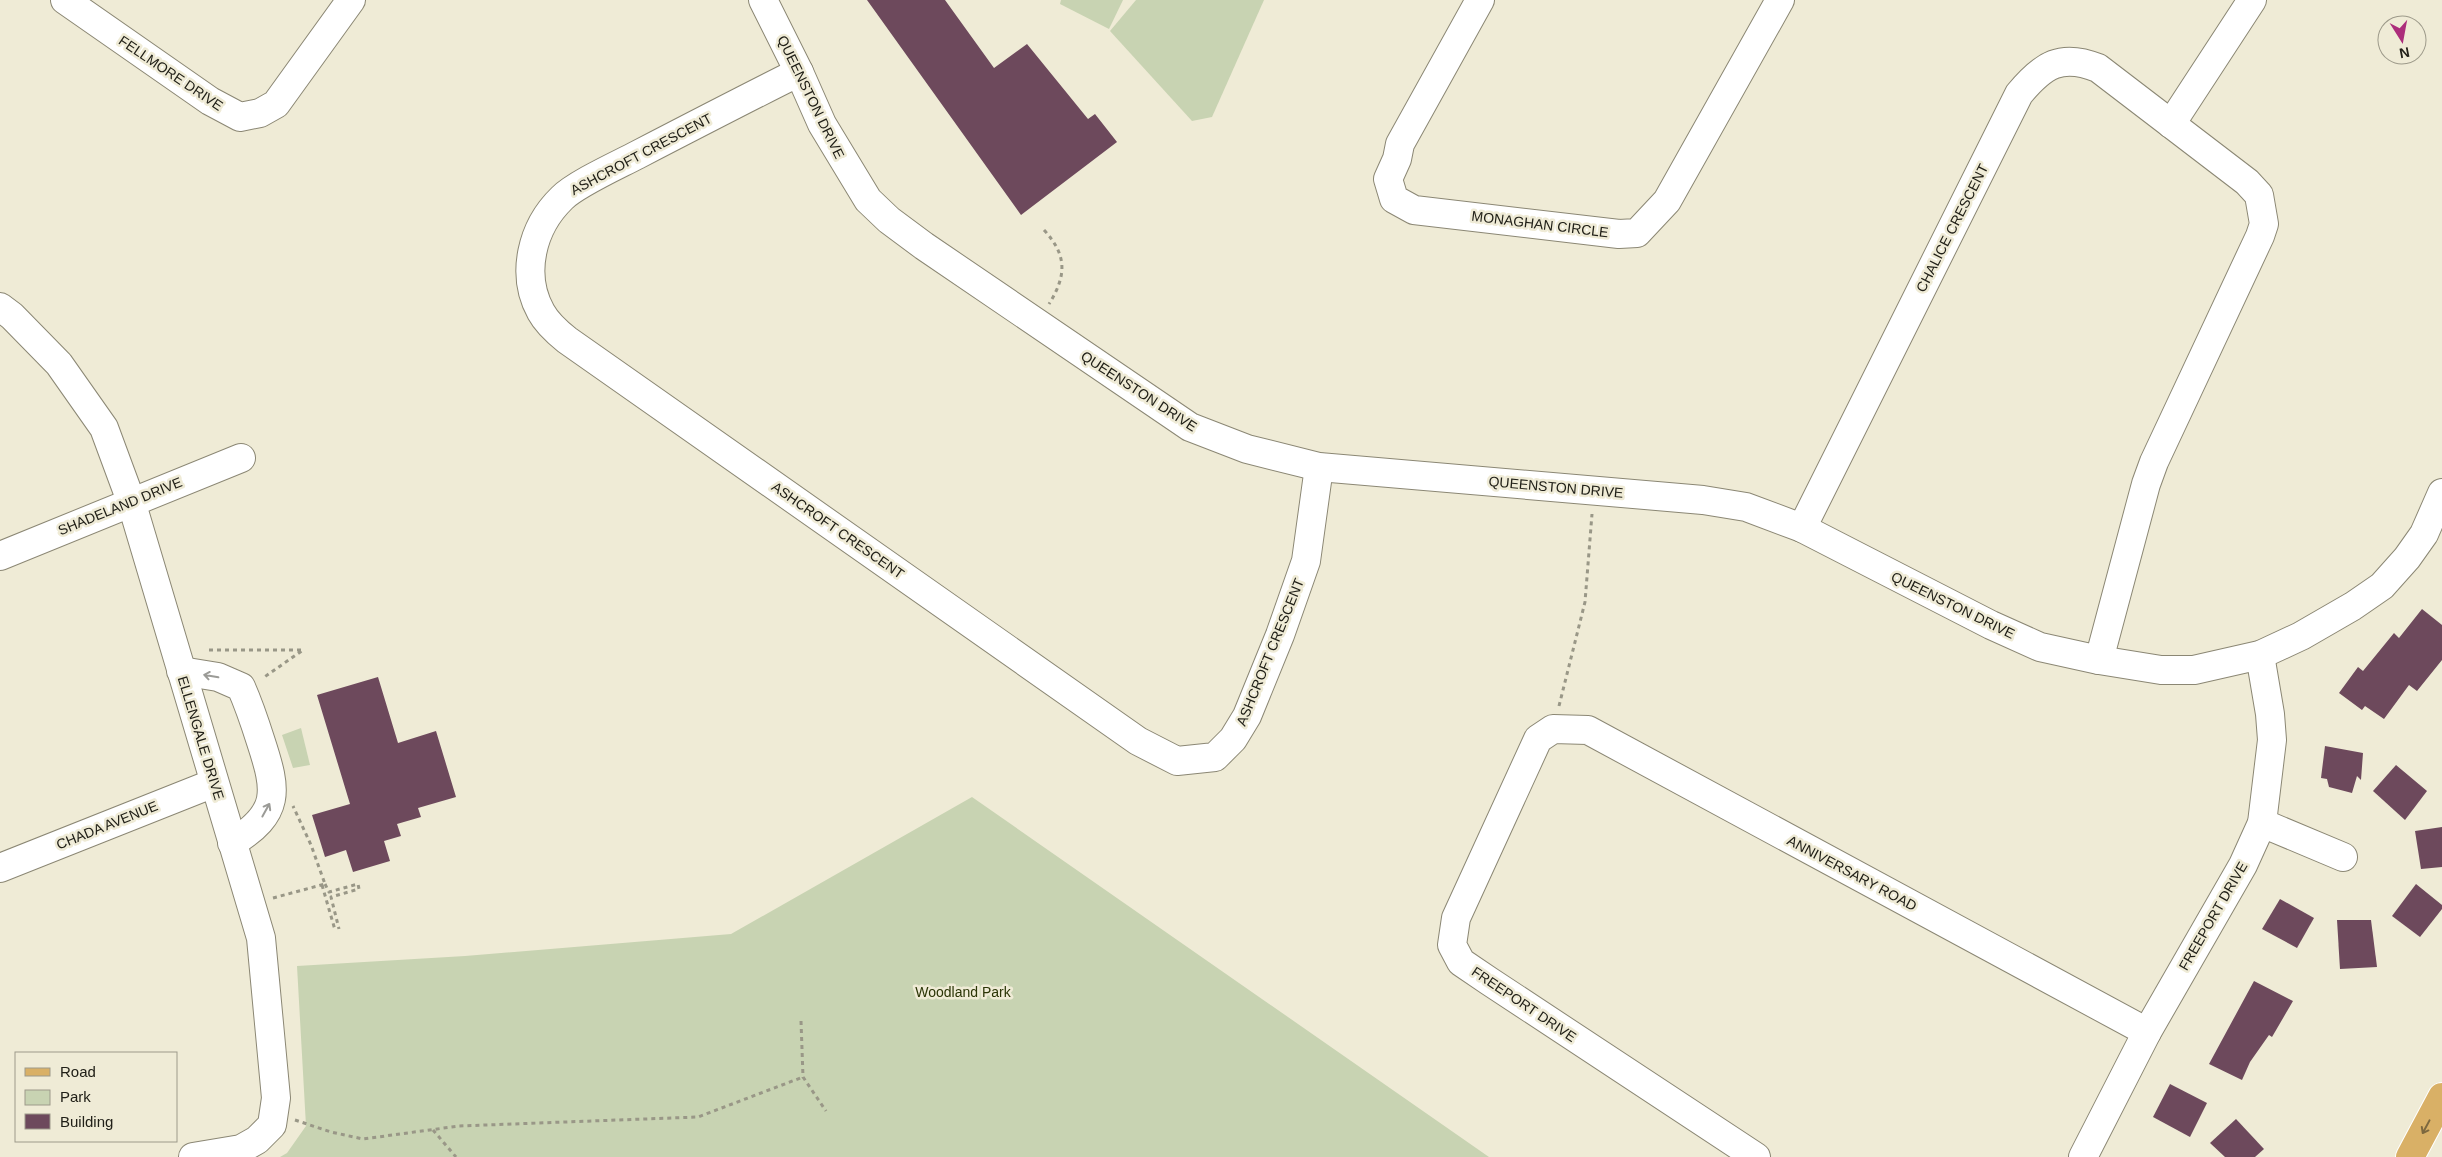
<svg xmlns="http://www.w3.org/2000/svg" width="2442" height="1157" font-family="Arial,sans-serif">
	<rect width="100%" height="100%" fill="#efebd6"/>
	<g fill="#c8d3b2">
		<polygon points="1061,0 1123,0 1109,29 1060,4"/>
		<polygon points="1136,0 1264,0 1212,117 1192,121 1110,31"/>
		<polygon points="301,728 310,765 293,768 282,735"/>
		<polygon points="972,797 1489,1157 280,1157 287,1153 306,1126 297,966 465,956 731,934"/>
	</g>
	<g fill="#6d495c">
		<polygon points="867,0 945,0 994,68 1027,44 1088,119 1095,114 1117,142 1021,215"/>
		<polygon points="2422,609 2442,625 2442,660 2417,691 2409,685 2384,719 2365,706 2362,710 2339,693 2358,667 2363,671 2394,633 2399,638"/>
		<polygon points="378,677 398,743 436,731 456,797 418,808 421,817 397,824 401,836 384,841 390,861 353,872 346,850 325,857 312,815 350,804 317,695"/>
		<polygon points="2325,746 2363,753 2361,780 2357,776 2352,793 2329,787 2327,779 2321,778"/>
		<polygon points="2396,765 2427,791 2405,820 2373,791"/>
		<polygon points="2442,827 2442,867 2421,869 2415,831"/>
		<polygon points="2416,884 2442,905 2442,909 2420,937 2392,916"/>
		<polygon points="2280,899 2314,918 2297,948 2262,929"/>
		<polygon points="2337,920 2371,920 2377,967 2340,969"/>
		<polygon points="2254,981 2293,1001 2272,1037 2269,1035 2250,1062 2242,1080 2209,1064"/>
		<polygon points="2170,1084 2207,1103 2190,1137 2153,1117"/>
		<polygon points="2236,1119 2264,1149 2255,1157 2225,1157 2210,1143"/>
	</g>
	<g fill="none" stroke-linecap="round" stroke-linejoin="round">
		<g stroke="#8b8774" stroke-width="30">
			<g id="minor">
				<polyline points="65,0 210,101 240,117 260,113 276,104 351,0"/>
				<polyline points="763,0 799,72 822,124 868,200 889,220 924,246 1190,427 1247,449 1319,467 1703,500 1746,507 1802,528 1991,625 2040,647 2099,660 2161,670 2194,670 2260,655 2301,636 2353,606 2382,586 2407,558 2424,534 2442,493"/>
				<polyline points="1480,0 1400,144 1397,159 1388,179 1394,199 1414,210 1619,234 1637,233 1667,201 1780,0"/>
				<path d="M799 72C745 99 691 127 637 155 618 165 576 184 562 198 532 227 520 274 541 312 547 323 557 332 567 340L1138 741 1177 761 1215 757 1233 739 1247 716 1280 635 1306 561 1319 467"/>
				<polyline points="2171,124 2252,0"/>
				<polyline points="0,307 12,316 59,364 104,428 131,501 261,938 276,1098 272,1125 257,1140 241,1149 193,1157"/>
				<path d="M1802 528 2019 94C2043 65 2061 53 2098 68L2247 182 2259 195 2264 224 2260 236 2154 462 2146 484 2099 660"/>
				<polyline points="0,556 241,458"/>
				<path d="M181 671 218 677 241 687C249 705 255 723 261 742 277 791 281 813 232 843"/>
				<polyline points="2262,823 2343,857"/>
				<polyline points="0,868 214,783"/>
				<polyline points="1756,1157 1489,981 1461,962 1452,945 1456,918 1538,739 1553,729 1588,730 2147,1032"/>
				<polyline points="2083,1157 2147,1032 2243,865 2262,823 2272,740 2270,714 2260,655"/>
			</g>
		</g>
		<g stroke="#fff" stroke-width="30">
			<polyline id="major" points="2410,1157 2442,1097"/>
		</g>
		<g stroke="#999787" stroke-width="3" stroke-dasharray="4 4" stroke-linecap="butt">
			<path d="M1044 230C1067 255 1067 275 1049 304"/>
			<polyline points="209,650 303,650 263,678"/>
			<polyline points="1559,706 1585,602 1592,514"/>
			<polyline points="325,884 329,892 358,884 359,889 331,897 339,929"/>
			<polyline points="322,885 335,930"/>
			<polyline points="273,898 325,884 311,845 293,806"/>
			<polyline points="801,1021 803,1077 826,1111"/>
			<polyline points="295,1120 331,1132 363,1139 459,1126 698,1117 803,1077"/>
			<polyline points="433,1130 456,1157"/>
		</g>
		<use href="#minor" stroke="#fff" stroke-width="28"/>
		<use href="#major" stroke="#d9b066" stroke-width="28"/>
	</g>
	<defs><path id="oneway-shaft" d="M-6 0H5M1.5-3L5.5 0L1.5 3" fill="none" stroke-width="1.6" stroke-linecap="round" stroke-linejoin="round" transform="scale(1.25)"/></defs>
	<g stroke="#9b9b97">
		<use href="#oneway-shaft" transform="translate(211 676) rotate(-170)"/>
		<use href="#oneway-shaft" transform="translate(266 810) rotate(-61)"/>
	</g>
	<use stroke="#7d683f" href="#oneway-shaft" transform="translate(2426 1127) rotate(118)"/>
	<g text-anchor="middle" stroke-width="5" stroke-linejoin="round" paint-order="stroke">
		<g font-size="14" fill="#212018" stroke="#efebd6">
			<text transform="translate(171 73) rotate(34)" y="5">FELLMORE DRIVE</text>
			<text transform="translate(811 97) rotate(64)" y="5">QUEENSTON DRIVE</text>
			<text transform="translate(641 154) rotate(-28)" y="5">ASHCROFT CRESCENT</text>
			<text transform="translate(1540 224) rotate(7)" y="5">MONAGHAN CIRCLE</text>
			<text transform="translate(1952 228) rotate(-63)" y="5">CHALICE CRESCENT</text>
			<text transform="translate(1139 391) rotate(33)" y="5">QUEENSTON DRIVE</text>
			<text transform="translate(1556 487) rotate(5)" y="5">QUEENSTON DRIVE</text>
			<text transform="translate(120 506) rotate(-22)" y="5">SHADELAND DRIVE</text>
			<text transform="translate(838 530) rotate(35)" y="5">ASHCROFT CRESCENT</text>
			<text transform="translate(1953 605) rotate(26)" y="5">QUEENSTON DRIVE</text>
			<text transform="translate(1270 652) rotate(-68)" y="5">ASHCROFT CRESCENT</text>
			<text transform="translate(201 738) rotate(73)" y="5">ELLENGALE DRIVE</text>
			<text transform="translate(107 825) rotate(-22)" y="5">CHADA AVENUE</text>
			<text transform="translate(1852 873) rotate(28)" y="5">ANNIVERSARY ROAD</text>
			<text transform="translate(2213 916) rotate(-60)" y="5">FREEPORT DRIVE</text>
			<text transform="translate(1524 1004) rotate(34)" y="5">FREEPORT DRIVE</text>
		</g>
		<g font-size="14" fill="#2b3506" stroke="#efebd6">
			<text x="963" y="997">Woodland Park</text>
		</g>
	</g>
	<rect x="15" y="1052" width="162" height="90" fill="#efebd6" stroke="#9d9a8a"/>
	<rect x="25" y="1068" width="25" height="8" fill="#d9b066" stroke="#9d9a8a"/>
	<text x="60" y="1077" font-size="15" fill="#212018">Road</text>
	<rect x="25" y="1090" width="25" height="15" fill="#c8d3b2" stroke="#9d9a8a"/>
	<text x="60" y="1102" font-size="15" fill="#212018">Park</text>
	<rect x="25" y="1114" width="25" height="15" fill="#6d495c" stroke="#9d9a8a"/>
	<text x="60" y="1127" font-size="15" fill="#212018">Building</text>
	<g transform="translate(2402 40) rotate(169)"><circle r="24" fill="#efebd6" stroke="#9d9a8a"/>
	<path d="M0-4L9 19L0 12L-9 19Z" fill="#ac2d7b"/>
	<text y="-8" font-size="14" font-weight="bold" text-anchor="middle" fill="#212018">N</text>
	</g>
</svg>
